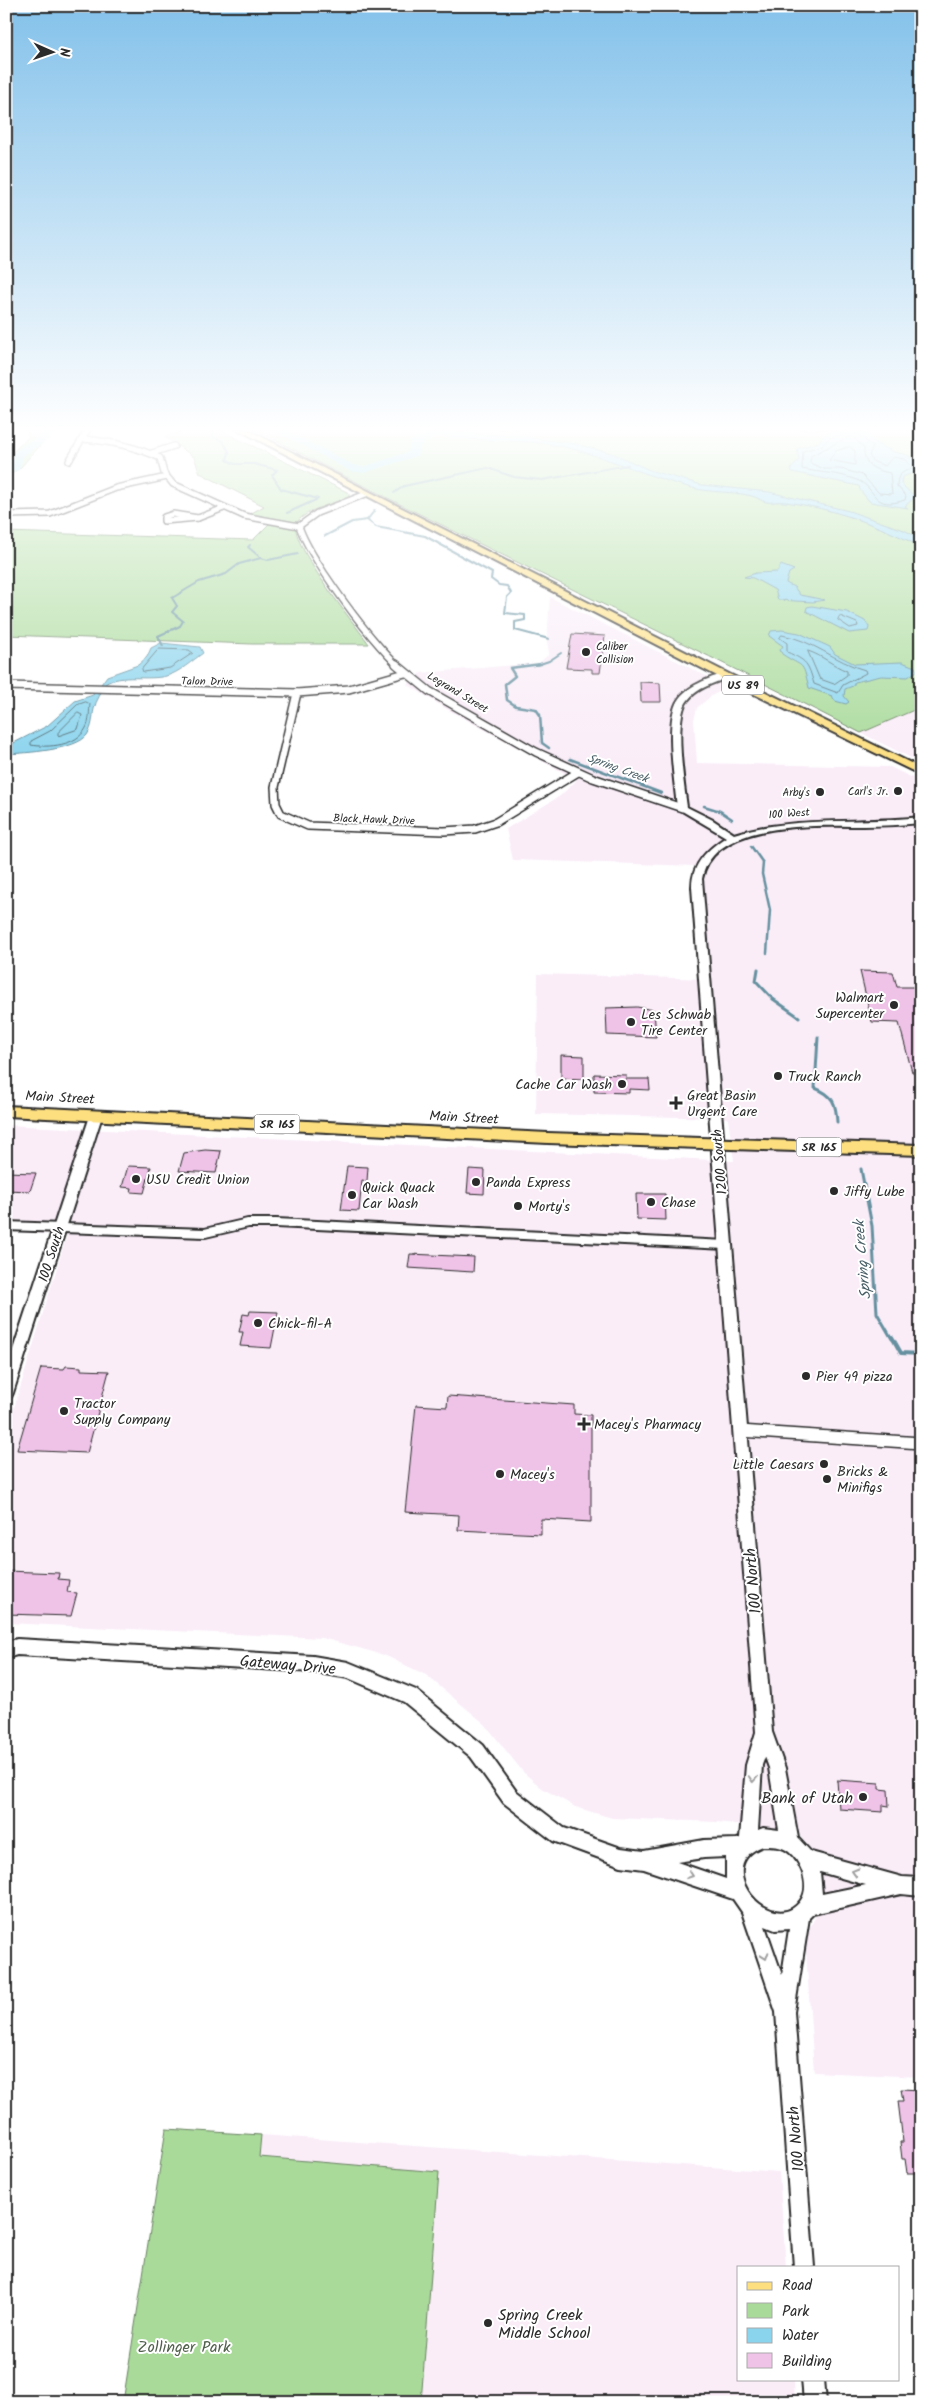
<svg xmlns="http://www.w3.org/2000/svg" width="927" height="2408" font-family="Kalam,sans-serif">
	<rect width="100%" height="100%" fill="#fff"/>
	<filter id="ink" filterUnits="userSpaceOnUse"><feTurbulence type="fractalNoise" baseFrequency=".02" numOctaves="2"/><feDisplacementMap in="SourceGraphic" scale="10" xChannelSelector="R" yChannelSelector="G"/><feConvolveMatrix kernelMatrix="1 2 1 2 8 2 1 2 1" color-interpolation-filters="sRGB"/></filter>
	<g filter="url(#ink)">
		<g fill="#faedf8">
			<polygon points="550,597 728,687 711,696 697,708 694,720 697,763 890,767 921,782 921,1344 912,1344 921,1354 921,2077 814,2072 805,1937 819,1910 812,1851 796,1831 717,1822 612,1818 575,1807 542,1788 523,1772 485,1724 426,1675 384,1655 322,1638 6,1623 6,1434 67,1235 6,1232 6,1125 734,1161 728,1118 536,1114 538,974 711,979 697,866 513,860 506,829 560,796 577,780 443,707 407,684 421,673 539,663 549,654 547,641"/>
			<polygon points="921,707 921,763 861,733 912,711"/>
			<polygon points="261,2135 779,2172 786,2267 738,2267 738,2379 794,2379 795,2402 229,2402"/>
		</g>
		<g fill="#a9da9a" stroke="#6a8262">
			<polygon points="28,429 55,429 20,468 6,478 6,459 28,437"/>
			<path d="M190 429H218L349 493V498C334 503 307 509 297 522 285 539 357 627 369 644H252L6 635V532L253 540 269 524 250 514 264 506 200 473 194 457 165 437Z"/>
			<path d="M254 429H921V707L861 733C660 629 454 535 254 429Z"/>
			<polygon points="166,2129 261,2135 259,2157 439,2172 421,2402 123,2402"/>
		</g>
		<g fill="#8bd4ed" stroke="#65909f">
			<path d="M416 429H438L469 434 511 435 576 444 614 454 652 471 702 485 769 492 849 511 904 530 921 539V547C879 525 832 508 785 502 779 501 772 503 766 502 761 501 757 497 752 496 732 491 712 493 692 488 643 476 597 451 547 444 504 438 458 444 416 429Z"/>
			<polygon points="845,429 861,429 877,444 894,452 907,455 921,464 921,470 902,477 901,484 915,497 905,506 908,508 870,502 860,490 859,486 792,472 791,469 799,460 797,449 819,442 825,434"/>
			<polygon points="781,565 794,570 789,573 786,583 794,587 800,595 825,600 813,602 778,600 775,590 753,578 744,577 756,573 777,572"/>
			<polygon points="812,606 847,612 865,621 869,627 868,631 849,633 806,611 807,607"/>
			<path d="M782 630 799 633 830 647 835 654 855 664 902 662 915 667 917 671 908 677 881 676 855 682 853 686 845 689 844 696 849 702 846 704 835 701 832 696 809 688C802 659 804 669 782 654L780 650 783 646 769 636 771 631Z"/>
			<path d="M161 643 200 647 203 653C193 660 179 673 166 676 148 681 121 673 105 684 102 693 96 700 94 709 92 718 93 726 87 735 76 750 26 753 6 754V747L47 726 75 701 93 695 107 676 138 665 147 657 151 648Z"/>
		</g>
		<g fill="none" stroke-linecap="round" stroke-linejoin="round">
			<g stroke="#516f79" stroke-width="1">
				<path d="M846 429 843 435 829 438 821 446 803 451 802 469C820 473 842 473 859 481 877 489 872 511 905 500L906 496 897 486C897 474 902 472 912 469V466L904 459 893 457 885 466 872 461 869 455 873 447 858 434 857 429"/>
				<path d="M849 437H853L864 448C863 466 875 470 890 473L892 494 879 493 862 475 841 469H824L810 463 811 456Z"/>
				<polygon points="850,447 855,451 855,465 829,460 836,451"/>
				<polygon points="840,616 857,623 858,626 850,628 838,620"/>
				<path d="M782 635C813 640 835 662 865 670L866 673 843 685 838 693 814 684C808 663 807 661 787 652V643L780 638Z"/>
				<polygon points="159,649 189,650 193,653 170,668 143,672 142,669"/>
				<path d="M808 651C823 656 832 665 847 671V675L834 684 820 679Z"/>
				<path d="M86 702 90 704C89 711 90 721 86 728 77 746 48 748 31 745V741L50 731 77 705Z"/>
				<polygon points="78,713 82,715 78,729 58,736 58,733"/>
			</g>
			<g stroke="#65909f" stroke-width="2">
				<polyline points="213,430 213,437 223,441 229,452 227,460 235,464 254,464 277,470 272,475 281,489 318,499 287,513"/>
				<polyline points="394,493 404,486 488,468 514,477 542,480 628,465"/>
				<polyline points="375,510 367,520 376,527 425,536 492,573 491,579 499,585 507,586 511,593 507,597 505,613 525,615 525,620 515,622 515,630 549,639"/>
				<polyline points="325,536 352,522 367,520"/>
				<polyline points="250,545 248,547 261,558"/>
				<polyline points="163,646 158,636 180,626 183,621 172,612 177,606 172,598 199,582 226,574 239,564 261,558 268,560 298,554"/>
				<polyline points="537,665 549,661 561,653"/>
			</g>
			<g stroke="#65909f" stroke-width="2.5">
				<polyline points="541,664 510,668 515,676 505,684 507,700 516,706 536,709 540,715 542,743 549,748"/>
				<polyline points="570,759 661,793"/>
				<polyline points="704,806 720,811 732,819"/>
				<polyline points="751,846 763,863 762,874 770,910 767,953"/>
			</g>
			<g stroke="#65909f" stroke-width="3">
				<polyline points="758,969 756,981 773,999 799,1017"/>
				<path d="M818 1037 815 1088C833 1095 836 1103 837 1122"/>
				<polyline points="861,1169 872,1226 877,1313 892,1339"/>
			</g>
			<polyline stroke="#65909f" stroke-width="4" points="892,1337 901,1353 921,1354"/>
			<g fill="#8bd4ed" fill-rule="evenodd">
				<polygon points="45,429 55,429 48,440 24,455 19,470 6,475 6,468 10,466 15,451 40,436"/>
				<polygon points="272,429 284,429 353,465 363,467 408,452 412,440 441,429 446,432 421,444 417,456 364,473 350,471"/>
			</g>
		</g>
		<g fill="#efc3e8" stroke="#2b2b2b">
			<polygon points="572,634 605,636 600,673 592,673 592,669 566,668"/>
			<polygon points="640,682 660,683 661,702 641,702"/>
			<polygon points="860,971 893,972 897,987 921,987 921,1072 912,1072 899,1023 872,1022"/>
			<polygon points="637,1007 654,1010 656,1037 607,1035 606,1008"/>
			<polygon points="561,1055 584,1056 584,1079 561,1078"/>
			<polygon points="594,1074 626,1075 626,1079 649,1079 650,1090 629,1089 629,1093 594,1092"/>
			<polygon points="205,1150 221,1151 216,1173 179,1171 184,1153"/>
			<polygon points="128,1166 151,1167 144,1193 131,1192 132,1188 122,1187"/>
			<polygon points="347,1166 368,1167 367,1181 362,1180 359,1211 341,1210"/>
			<polygon points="469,1169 485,1170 484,1194 467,1193"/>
			<polygon points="6,1172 36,1173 30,1191 6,1190"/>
			<polygon points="636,1194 665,1194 666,1220 637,1219"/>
			<polygon points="410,1254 474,1257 473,1272 408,1268"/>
			<polygon points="250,1311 278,1312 271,1348 240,1346 243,1332 239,1332 243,1314 249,1315"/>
			<polygon points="66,1366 81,1367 81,1370 109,1371 87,1453 17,1450 41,1368 64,1369"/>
			<polygon points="448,1396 574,1405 574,1414 591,1415 591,1522 541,1519 541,1534 458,1530 459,1515 405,1512 416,1405 447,1407"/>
			<polygon points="6,1571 59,1573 58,1579 69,1580 67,1592 77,1593 71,1616 6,1614"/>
			<polygon points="837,1780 879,1783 879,1789 888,1790 889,1806 883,1805 883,1812 839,1809"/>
			<polygon points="901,2089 921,2090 921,2173 907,2173 905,2159 902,2159 900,2142 903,2142 898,2101 903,2101"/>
		</g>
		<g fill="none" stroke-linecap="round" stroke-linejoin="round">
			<g stroke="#2b2b2b" stroke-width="8">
				<g id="street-far3">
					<path d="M82 439C109 441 135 446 160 458L164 473 173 484 244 516 299 526"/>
					<polyline points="152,453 174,446"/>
					<polyline points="69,461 88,429"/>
					<path d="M366 494 317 513 299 526C305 544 315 558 325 574 347 607 369 637 397 665"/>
					<polyline points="6,502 9,500"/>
					<polygon points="173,514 198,518 164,521 164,517"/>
					<polyline points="6,515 50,514 116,488 167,477"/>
					<polyline points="198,518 224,508"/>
				</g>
			</g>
			<g stroke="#2b2b2b" stroke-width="10">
				<g id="street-far2">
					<polyline points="396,664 429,691 536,752 593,778 682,808"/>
					<polyline points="6,686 297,693 349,689 405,673"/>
					<polyline points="297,693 275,787 276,804 281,814 308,826 444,831 475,829 496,822 578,772"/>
				</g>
			</g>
			<g stroke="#2b2b2b" stroke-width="12">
				<polyline id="street-far1" points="6,1226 205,1233 248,1223 276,1223 726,1245"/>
			</g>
			<g stroke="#2b2b2b" stroke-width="14">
				<polyline id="street" points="740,1431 921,1443"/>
			</g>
			<g stroke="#2b2b2b" stroke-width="4">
				<g id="secondary">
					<path d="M725 673 728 674V678C714 683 697 688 688 700 673 717 684 784 687 807L713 820 734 834C795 816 858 824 921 817V823C902 825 883 826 864 826 819 826 713 819 702 879L772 1732 785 1768 798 1838 811 1852 902 1877 921 1878V1896L901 1894 813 1914 809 1918 794 2012 814 2267H794L776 2012 742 1912 733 1899 644 1869 621 1866 553 1841 504 1803 471 1757 404 1702 348 1678 313 1672 17 1655 6 1658V1642L17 1639 313 1656 348 1662 416 1690 483 1745 516 1791 564 1828 621 1848 644 1851 704 1840 737 1839 740 1838 746 1765 756 1732 692 887C692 863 708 849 726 837L677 808C675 782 664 721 678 700 687 686 709 678 725 673ZM765 1757 769 1768 779 1830 763 1828 758 1830 762 1765ZM763 1846C769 1846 776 1846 782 1848 799 1854 812 1885 801 1900 774 1940 708 1866 763 1846ZM726 1857V1879L677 1862 704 1858ZM820 1872 866 1885 822 1894ZM765 1926 775 1930 789 1929 782 1975Z"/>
					<polygon points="96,1112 102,1116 13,1393 11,1397 6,1399 6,1371 90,1116"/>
					<polygon points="802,2379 824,2379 826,2402 804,2402"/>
				</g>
			</g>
			<g stroke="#2b2b2b" stroke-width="4">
				<polygon id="primary" points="6,1106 548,1133 921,1145 921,1155 548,1143 6,1116"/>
			</g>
			<g stroke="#2b2b2b" stroke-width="4">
				<polygon id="highway" points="237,429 246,429 729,674 921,768 921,775 721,678"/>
			</g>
			<use href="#street-far3" stroke="#fff" stroke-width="5"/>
			<use href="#street-far2" stroke="#fff" stroke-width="7"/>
			<use href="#street-far1" stroke="#fff" stroke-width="8"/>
			<use href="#street" stroke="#fff" stroke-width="11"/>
			<use href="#secondary" fill="#fff" fill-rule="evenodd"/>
			<use href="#primary" fill="#fddf80" fill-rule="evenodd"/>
			<use href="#highway" fill="#fddf80" fill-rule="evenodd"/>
		</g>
		<defs><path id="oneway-chevron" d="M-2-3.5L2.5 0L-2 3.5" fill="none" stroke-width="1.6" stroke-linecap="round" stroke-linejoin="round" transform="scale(1.25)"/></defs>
		<g stroke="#a0a0a0">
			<use href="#oneway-chevron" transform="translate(753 1779) rotate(94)"/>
			<use href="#oneway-chevron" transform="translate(855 1872) rotate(-164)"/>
			<use href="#oneway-chevron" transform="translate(690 1875) rotate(18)"/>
			<use href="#oneway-chevron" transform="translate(765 1956) rotate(71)"/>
		</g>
	</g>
	<linearGradient id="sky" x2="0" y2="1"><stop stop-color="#83c1ea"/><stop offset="0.56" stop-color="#fff"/><stop offset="1" stop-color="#fff" stop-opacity="0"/></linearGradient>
	<rect width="927" height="766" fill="url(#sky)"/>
	<g fill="#2b2b2b" stroke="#fff" stroke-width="2">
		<circle cx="586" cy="652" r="5"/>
		<circle cx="898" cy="791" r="5"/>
		<circle cx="820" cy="792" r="5"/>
		<circle cx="894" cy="1005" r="5"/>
		<circle cx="631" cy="1022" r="5"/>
		<circle cx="778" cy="1076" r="5"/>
		<circle cx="622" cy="1084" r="5"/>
		<path d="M673.5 1095.5h5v5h5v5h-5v5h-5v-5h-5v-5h5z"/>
		<circle cx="136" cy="1179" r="5"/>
		<circle cx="476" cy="1182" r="5"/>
		<circle cx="834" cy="1191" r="5"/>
		<circle cx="352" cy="1195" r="5"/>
		<circle cx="651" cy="1202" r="5"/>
		<circle cx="518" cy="1206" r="5"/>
		<circle cx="258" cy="1323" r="5"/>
		<circle cx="806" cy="1376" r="5"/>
		<circle cx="64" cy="1411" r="5"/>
		<path d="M581.5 1416.5h5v5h5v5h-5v5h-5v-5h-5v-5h5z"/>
		<circle cx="824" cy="1464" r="5"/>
		<circle cx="500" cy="1474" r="5"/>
		<circle cx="827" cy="1479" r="5"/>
		<circle cx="863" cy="1797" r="5"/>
		<circle cx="488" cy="2323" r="5"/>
	</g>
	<g text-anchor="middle" stroke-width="4" stroke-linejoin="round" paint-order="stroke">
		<g font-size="11" fill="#2b2b2b" stroke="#fff" text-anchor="end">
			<text x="596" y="650" text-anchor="start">Caliber<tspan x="596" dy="13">Collision</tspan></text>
			<text x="888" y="795">Carl's Jr.</text>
			<text x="810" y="796">Arby's</text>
		</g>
		<g font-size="11" fill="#2b2b2b" stroke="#fff">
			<text transform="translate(207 681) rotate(1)" y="4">Talon Drive</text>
			<text transform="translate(458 692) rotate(31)" y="4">Legrand Street</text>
			<text transform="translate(789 813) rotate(-4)" y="4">100 West</text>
			<text transform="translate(374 819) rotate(2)" y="4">Black Hawk Drive</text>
		</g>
		<g fill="#fff" stroke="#6b6b6b" stroke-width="1">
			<rect x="722" y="675.5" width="42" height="19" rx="4"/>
			<rect x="254.5" y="1114.5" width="45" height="19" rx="4"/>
			<rect x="796.5" y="1137.5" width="45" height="19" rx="4"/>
		</g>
		<g font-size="12" font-weight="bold" fill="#2b2b2b">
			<text x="743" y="689">US 89</text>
			<text x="277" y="1128">SR 165</text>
			<text x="819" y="1151">SR 165</text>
		</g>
		<g font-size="12" font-style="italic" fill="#485e65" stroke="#fff">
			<text transform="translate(618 768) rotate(20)" y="4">Spring Creek</text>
		</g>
		<g font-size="14" fill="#2b2b2b" stroke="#fff" text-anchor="start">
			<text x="884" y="1002" text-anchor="end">Walmart<tspan x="884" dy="16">Supercenter</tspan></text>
			<text x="641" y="1019">Les Schwab<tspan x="641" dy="16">Tire Center</tspan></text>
			<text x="788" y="1081">Truck Ranch</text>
			<text x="612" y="1089" text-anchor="end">Cache Car Wash</text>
			<text x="687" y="1100">Great Basin<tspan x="687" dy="16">Urgent Care</tspan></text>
			<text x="146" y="1184">USU Credit Union</text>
			<text x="486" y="1187">Panda Express</text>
			<text x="362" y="1192">Quick Quack<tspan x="362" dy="16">Car Wash</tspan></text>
			<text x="844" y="1196">Jiffy Lube</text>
			<text x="661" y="1207">Chase</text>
			<text x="528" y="1211">Morty's</text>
			<text x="268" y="1328">Chick-fil-A</text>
			<text x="816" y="1381">Pier 49 pizza</text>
			<text x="74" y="1408">Tractor<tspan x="74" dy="16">Supply Company</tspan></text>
			<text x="594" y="1429">Macey's Pharmacy</text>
			<text x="814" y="1469" text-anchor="end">Little Caesars</text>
			<text x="837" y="1476">Bricks &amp;<tspan x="837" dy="16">Minifigs</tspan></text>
			<text x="510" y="1479">Macey's</text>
		</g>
		<g font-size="14" fill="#2b2b2b" stroke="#fff">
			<text transform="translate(60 1097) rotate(3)" y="5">Main Street</text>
			<text transform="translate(464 1117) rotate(3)" y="5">Main Street</text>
			<text transform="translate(719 1162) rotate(-95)" y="5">1200 South</text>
			<text transform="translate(51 1254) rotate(-72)" y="5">100 South</text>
		</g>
		<g font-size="15" font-style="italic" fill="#485e65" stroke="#fff">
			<text transform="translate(862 1260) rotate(-95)" y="5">Spring Creek</text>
		</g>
		<g font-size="16" fill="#2b2b2b" stroke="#fff">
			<text transform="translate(752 1581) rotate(-95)" y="6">100 North</text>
			<text transform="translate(288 1664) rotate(5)" y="6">Gateway Drive</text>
			<text transform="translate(795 2139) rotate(-95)" y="6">100 North</text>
		</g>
		<g font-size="16" fill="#2b2b2b" stroke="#fff" text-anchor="end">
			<text x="853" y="1803">Bank of Utah</text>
			<text x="498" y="2320" text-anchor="start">Spring Creek<tspan x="498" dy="18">Middle School</tspan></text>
		</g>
		<g font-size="16" fill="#51604c" stroke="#fff">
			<text x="184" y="2352">Zollinger Park</text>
		</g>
	</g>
	<rect width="927" height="2408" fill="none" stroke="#fff" stroke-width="25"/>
	<rect x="12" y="12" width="902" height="2383" fill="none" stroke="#2b2b2b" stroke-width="2" filter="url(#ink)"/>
	<rect x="737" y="2266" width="162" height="115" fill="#ffffff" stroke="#aaaaaa"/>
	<rect x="747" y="2282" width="25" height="8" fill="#fddf80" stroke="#aaaaaa"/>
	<text x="782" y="2290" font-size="15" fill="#2b2b2b">Road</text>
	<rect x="747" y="2303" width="25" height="15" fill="#a9da9a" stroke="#aaaaaa"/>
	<text x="782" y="2316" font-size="15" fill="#2b2b2b">Park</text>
	<rect x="747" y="2328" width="25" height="15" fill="#8bd4ed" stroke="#aaaaaa"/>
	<text x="782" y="2340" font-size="15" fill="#2b2b2b">Water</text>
	<rect x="747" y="2353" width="25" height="15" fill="#efc3e8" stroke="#aaaaaa"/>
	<text x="782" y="2366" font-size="15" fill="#2b2b2b">Building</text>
	<g transform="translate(52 52) rotate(92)" stroke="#ffffff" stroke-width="4" paint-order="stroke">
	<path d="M0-4L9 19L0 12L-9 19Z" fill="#2b2b2b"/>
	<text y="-8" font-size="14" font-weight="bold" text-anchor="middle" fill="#2b2b2b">N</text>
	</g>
</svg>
